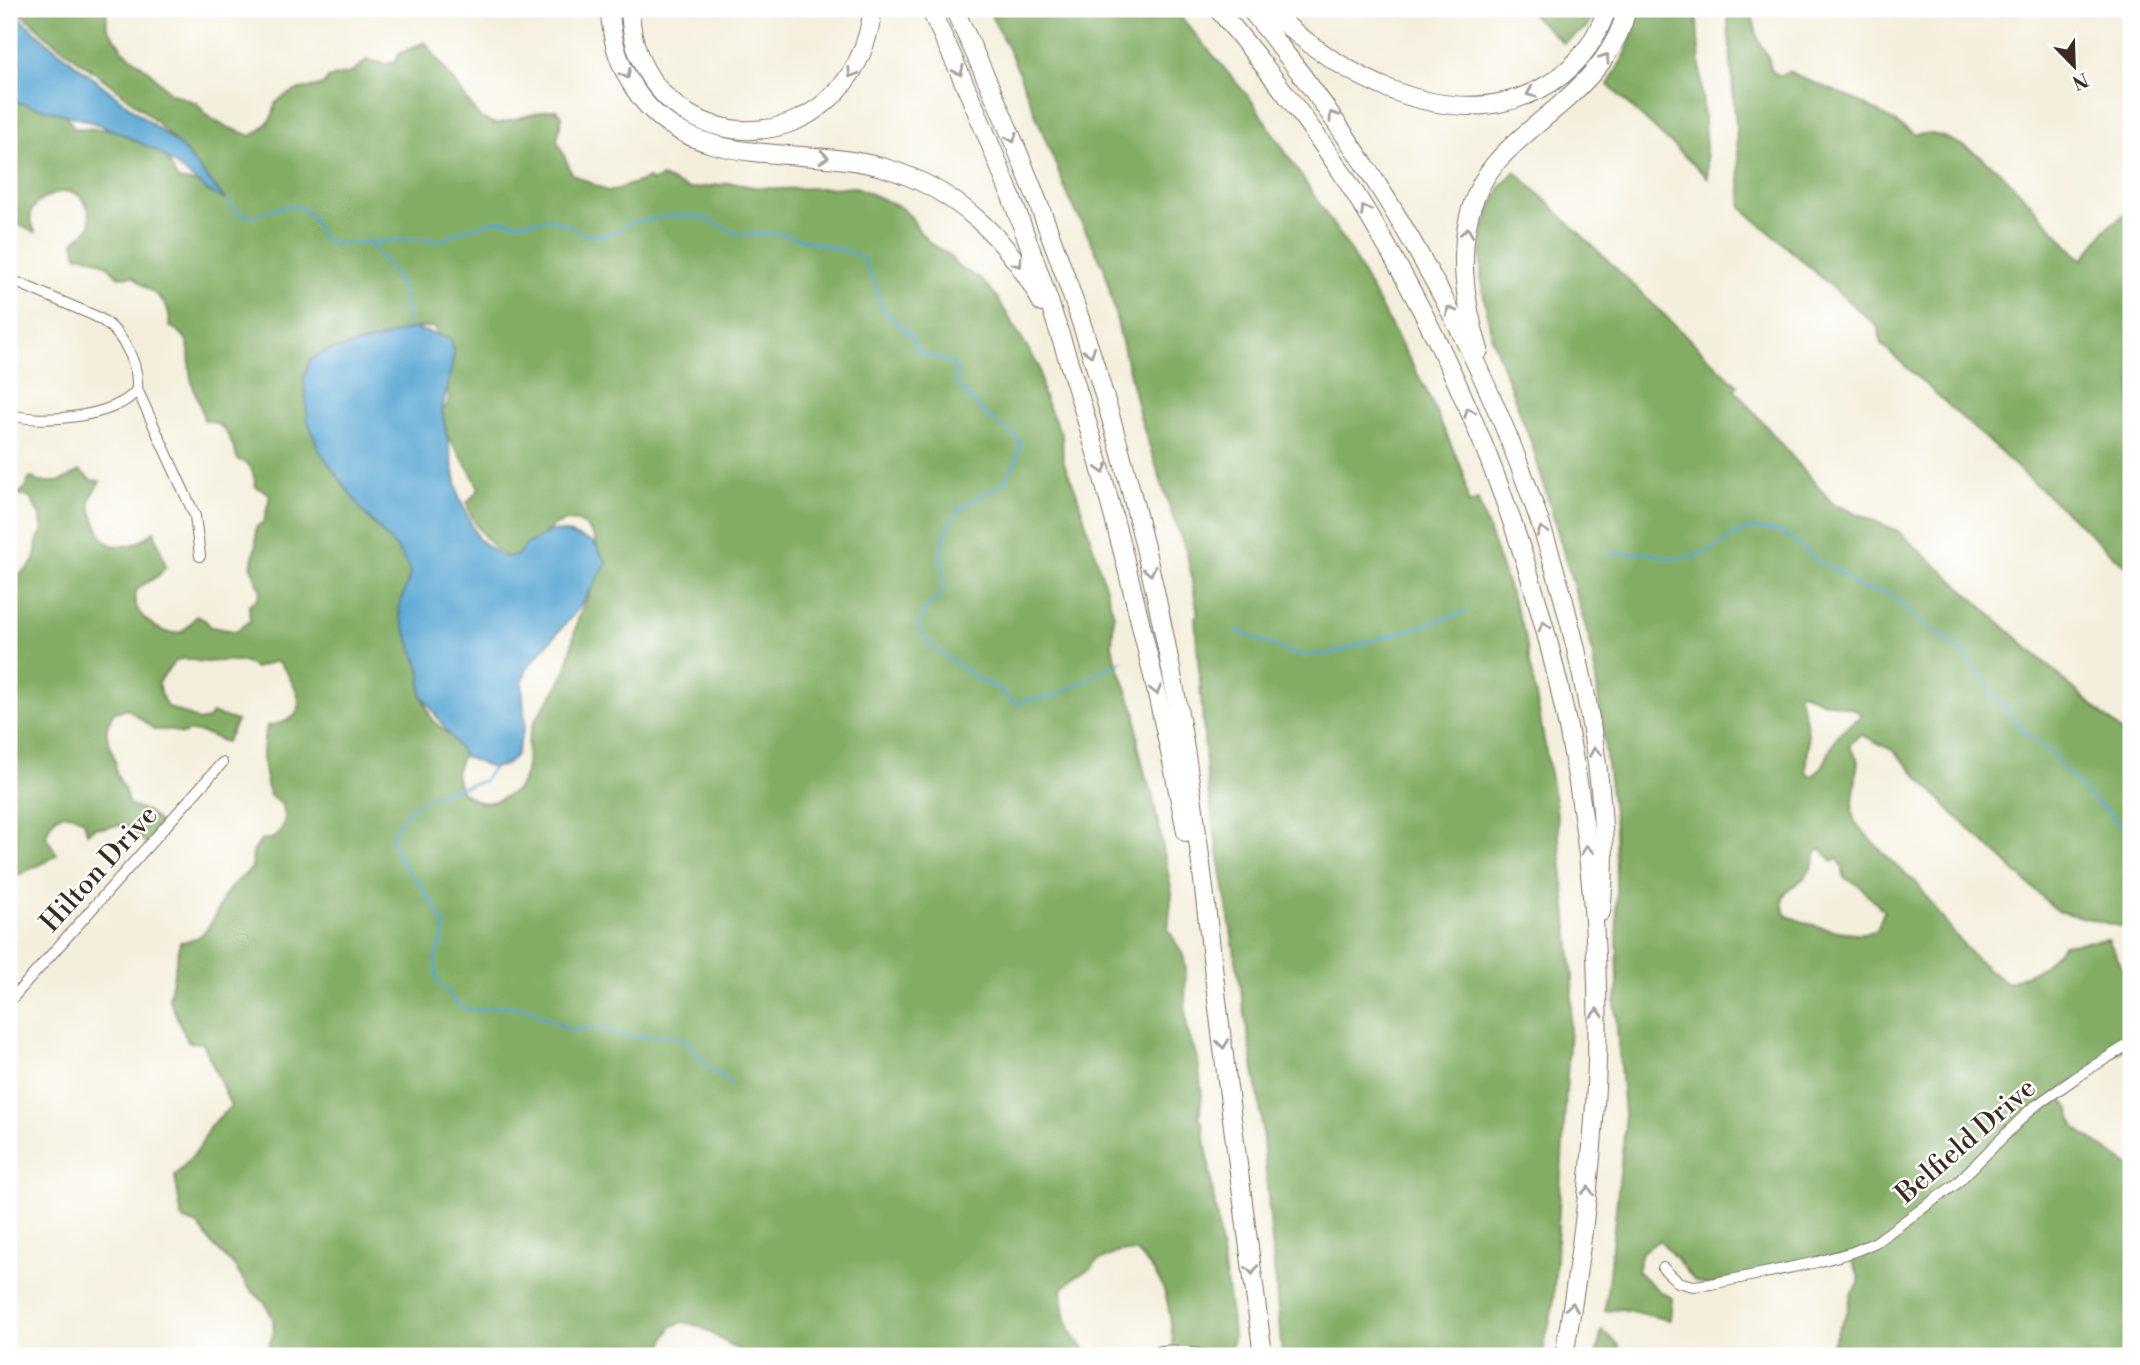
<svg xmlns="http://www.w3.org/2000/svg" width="2140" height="1365" font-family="'Libre Bodoni',serif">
	<rect width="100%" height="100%" fill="#fff"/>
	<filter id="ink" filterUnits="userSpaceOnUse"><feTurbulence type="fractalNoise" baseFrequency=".0143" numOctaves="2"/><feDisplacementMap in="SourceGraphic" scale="14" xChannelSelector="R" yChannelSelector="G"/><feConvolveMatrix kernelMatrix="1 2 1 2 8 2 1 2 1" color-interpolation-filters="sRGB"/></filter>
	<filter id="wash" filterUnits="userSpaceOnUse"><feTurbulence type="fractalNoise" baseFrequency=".00686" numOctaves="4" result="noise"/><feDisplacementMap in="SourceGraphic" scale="28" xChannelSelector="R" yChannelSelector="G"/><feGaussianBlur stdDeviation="1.57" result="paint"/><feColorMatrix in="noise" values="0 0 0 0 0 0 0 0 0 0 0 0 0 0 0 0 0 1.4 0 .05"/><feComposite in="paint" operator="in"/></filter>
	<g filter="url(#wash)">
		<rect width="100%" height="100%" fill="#f4efdc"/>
		<g fill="#83ad65" stroke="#5f6c42" stroke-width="2" fill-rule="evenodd">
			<path d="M13 9H106L107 27 123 50 150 72 170 93 197 103 206 115 224 126 251 136C263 129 275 119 275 104 281 97 292 91 302 89 313 86 322 90 328 78L351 73 367 60 386 64 395 62 400 53 425 42 480 118 496 124 549 110H557L562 116 557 140 572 174 609 192 649 178 651 182 662 177 689 189 732 183 754 187 780 189 856 187 900 207 911 217 919 231 931 244 948 254 957 266 980 279 994 293 1039 367 1043 395 1062 436 1063 461 1076 491 1114 615 1112 644 1114 655 1136 715 1138 745 1146 779 1152 792 1172 893 1168 929 1183 955 1186 970 1185 1002 1187 1030 1198 1060 1202 1095 1199 1117 1203 1124 1231 1315 1233 1337 1231 1351 1236 1353V1356H1147L1174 1351C1168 1305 1172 1287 1137 1252H1119L1097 1261 1091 1268 1075 1277 1062 1289C1064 1318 1066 1332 1088 1352L1110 1351 1114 1356H748L699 1326 683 1322 672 1326 664 1340 663 1356H259L269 1347 274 1331 273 1319 265 1303 248 1287 234 1266 211 1243 198 1225 182 1219 175 1176 199 1148 210 1126 231 1106 203 1043 188 1042 169 999 180 942C212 940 213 914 227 892 232 884 245 875 252 868L253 852 262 839C280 844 292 816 280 803 277 800 273 798 270 796 263 770 260 752 267 726 295 722 308 711 293 684 288 674 285 668 276 661L255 668C244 658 221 661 207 662 198 663 184 654 175 662 171 665 164 676 158 683 167 720 171 702 198 721L208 719 212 713 237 721 226 742C212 737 196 727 182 734L170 730H155L127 708 113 713C101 735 109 739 115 761 116 766 115 772 118 777 123 787 126 792 128 803L133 807 147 811 164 827 149 846 129 828 118 825 105 828 96 827 87 833 84 821C63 807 51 815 46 837L57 854 46 862 9 879V573L19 575C45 559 29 549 43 530L40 516 30 498 17 494 26 488 29 478H33L38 482H59L80 471 91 480 100 481C97 486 92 495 90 500 88 508 102 541 109 544 124 550 144 542 154 531L166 566C163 570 160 575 155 578 149 582 141 584 137 590 125 610 162 639 181 632 187 629 192 622 196 616L205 620 211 627 235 631 250 621 249 604 256 600 261 591 251 567 256 544V527L264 522 270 495 267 492 256 487C253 473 253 463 238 460 231 441 227 422 204 420 201 403 194 393 191 378 186 357 198 338 169 326 173 297 150 294 133 276L118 277C110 265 92 254 77 256L74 242 90 227C92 200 75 183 49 196 43 198 35 204 32 210 28 217 33 226 35 232L16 224 9 227V97L64 112 74 128C102 129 136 128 158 147 167 155 172 170 178 180L204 184C169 118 107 84 50 39 37 29 28 16 13 9ZM434 327 443 345 449 399 446 407 434 414C448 440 468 462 479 489L467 503C471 522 493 552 511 559 532 550 553 514 578 522 586 525 590 530 593 536 610 567 586 593 577 622 572 641 571 660 562 679 553 698 535 713 530 734 524 754 533 773 516 790 513 793 507 795 503 798 484 807 475 802 460 790L456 773 463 754 455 740 432 720 421 694V671L400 616 399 607 410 575 409 567 397 548 364 513 320 355 325 351 380 339 412 328Z"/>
			<polygon points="988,9 1174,9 1252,101 1349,249 1425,388 1463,471 1468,503 1478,500 1525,635 1556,807 1573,978 1553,1306 1542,1356 1282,1356 1260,1106 1208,791 1195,617 1198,614 1187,553 1171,512 1140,417 1104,267 1069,198 1014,61"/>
			<polygon points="1526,9 1596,9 1587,27 1563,43"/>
			<polygon points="1640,9 1696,9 1708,178 1608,85 1626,53"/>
			<path d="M1727 9H1751L1758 40 1768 57 1771 70 1780 76 1788 71C1809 82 1832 89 1853 99 1875 109 1895 122 1915 135 1933 131 1945 137 1961 145 2003 166 2025 200 2056 232 2067 243 2070 251 2083 259L2110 225 2131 210V571L1881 344 1879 328 1742 208Z"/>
			<path d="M1515 171 1738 386 1734 389 1832 503 1898 531 2131 740V929L2057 911 1953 813 1894 751 1860 734 1849 746 1858 760 1852 811 1855 823 1897 867 1916 882 1948 926 1972 955 1991 972 2009 983 2044 966 2063 945 2108 939 2124 971 2131 979V1044L2057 1093 2070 1109 2071 1118 2077 1129 2131 1167V1356H1826L1848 1310 1851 1294 1859 1284V1276L1849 1255 1708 1285 1695 1281 1660 1240 1642 1252 1637 1271 1658 1290 1672 1298 1670 1320 1622 1309 1605 1311 1625 1126 1615 1005 1618 984 1615 826 1592 649 1532 445 1492 338 1481 282V254L1484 228 1492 205 1502 185ZM1801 692 1822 701 1854 709 1862 715C1853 723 1842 727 1836 738 1828 751 1825 772 1810 776L1806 771C1810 739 1809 724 1798 694ZM1821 849 1833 861 1837 857 1843 868 1844 878 1856 883 1884 911 1877 930C1855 939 1810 925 1787 916 1774 892 1792 890 1806 876 1812 870 1815 858 1818 850Z"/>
			<polygon points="1602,1330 1618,1344 1623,1356 1596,1356"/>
		</g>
		<g fill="#5aa7d3" stroke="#4a6878" stroke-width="2">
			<polygon points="9,9 47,42 180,146 226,200 208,191 159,152 118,132 86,120 9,100"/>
			<polygon points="412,328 451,339 454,355 442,411 459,497 478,539 502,557 516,556 526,545 551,531 565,532 593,542 607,563 579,608 527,668 522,682 525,725 516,755 506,765 493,768 465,757 421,694 421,671 400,616 399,607 410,575 409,567 397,548 364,513 319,450 308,421 304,378 310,360 325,352 380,339"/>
		</g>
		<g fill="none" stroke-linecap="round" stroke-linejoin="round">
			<g stroke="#5aa7d3" stroke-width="2.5">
				<path d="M226 200C231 205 236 212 242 215 249 218 257 215 263 213 299 200 307 203 322 238L336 244 420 239 442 241 460 231 500 220 515 223 551 219 566 224 584 234 599 236 616 231 634 222 671 216H692L707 219 740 235 777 233 850 252 864 259C868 273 881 292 879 305L912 337 918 351 952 363 956 369 957 383 961 389 988 417 1014 434 1021 445 1015 465 1002 484 960 508 948 526 941 553 945 588 941 595 925 610 918 624 919 631 932 646 978 679 998 688 1013 702 1020 703 1032 699 1054 697 1122 661"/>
				<path d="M368 243C383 258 397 274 403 295 406 306 404 319 412 328"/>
				<polyline points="1608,554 1649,553 1669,559 1693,557 1713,549 1738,533 1751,528 1777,531 1795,541 1816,560 1840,572 1862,589 1888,592 1920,623 1939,633 1964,653 1991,692 2027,734 2049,751 2089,797 2106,810 2131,835"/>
				<polyline points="1236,630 1296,655 1329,654 1466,612"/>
				<polyline points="493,768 483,781 438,794 417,805 401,819 393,833 392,840 400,861 421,886 445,925 443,938 435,959 437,980 455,1002 466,1009 480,1010 502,1006 525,1008 574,1031 596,1027 631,1037 670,1036 685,1039 703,1062 731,1083"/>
			</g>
		</g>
	</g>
	<g filter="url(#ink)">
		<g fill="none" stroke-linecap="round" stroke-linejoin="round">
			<g stroke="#7c6f60" stroke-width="12">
				<g id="minor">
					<path d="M9 279 95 316C120 328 139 361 137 389L195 516 200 556"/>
					<path d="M9 414C37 425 121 417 137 389"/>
					<polyline points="9,1002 222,763"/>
					<polyline points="1663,1268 1678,1282 1693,1286 1711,1284 1817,1262 1853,1252 1876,1242 1956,1184 2031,1109 2084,1072 2131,1043"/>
					<path d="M1146 1356C1160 1346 1191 1352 1207 1356"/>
				</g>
			</g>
			<g stroke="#7c6f60" stroke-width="20">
				<g id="motorway">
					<path d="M610 9C611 42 620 71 641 98 700 173 804 144 885 168 954 188 1009 239 1042 303"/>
					<path d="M630 9C635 163 850 178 873 9"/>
					<path d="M930 9C1023 201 1087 402 1137 609 1155 683 1172 757 1186 832"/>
					<path d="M954 9C1057 222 1131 452 1174 685 1192 781 1203 878 1214 975 1229 1102 1247 1229 1263 1356"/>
					<path d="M1218 9C1263 63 1306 118 1344 176 1513 438 1605 750 1597 1061 1594 1161 1581 1258 1564 1356"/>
					<path d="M1250 9C1413 207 1537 443 1586 696 1599 766 1609 841 1601 912"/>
					<path d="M1268 9C1337 73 1445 137 1540 89 1573 72 1595 44 1607 9"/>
					<path d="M1479 350C1461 292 1452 217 1494 165 1513 142 1539 123 1561 104 1592 76 1617 50 1627 9"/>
				</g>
			</g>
			<use href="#minor" stroke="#fff" stroke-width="10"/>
			<use href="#motorway" stroke="#fff" stroke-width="18"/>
		</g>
		<defs><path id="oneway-chevron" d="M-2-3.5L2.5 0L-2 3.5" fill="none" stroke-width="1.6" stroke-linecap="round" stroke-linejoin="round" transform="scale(1.75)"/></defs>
		<g stroke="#a79f9a">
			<use href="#oneway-chevron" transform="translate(1605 58) rotate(-55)"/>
			<use href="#oneway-chevron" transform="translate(959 71) rotate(65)"/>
			<use href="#oneway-chevron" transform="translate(852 73) rotate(122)"/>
			<use href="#oneway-chevron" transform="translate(626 74) rotate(63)"/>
			<use href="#oneway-chevron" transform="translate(1531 93) rotate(157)"/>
			<use href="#oneway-chevron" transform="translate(1333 116) rotate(-125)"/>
			<use href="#oneway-chevron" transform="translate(1012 138) rotate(68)"/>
			<use href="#oneway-chevron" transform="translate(824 157) rotate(5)"/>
			<use href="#oneway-chevron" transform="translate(1365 210) rotate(-121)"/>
			<use href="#oneway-chevron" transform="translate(1467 232) rotate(-81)"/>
			<use href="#oneway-chevron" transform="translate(1018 263) rotate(54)"/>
			<use href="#oneway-chevron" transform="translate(1450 311) rotate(-117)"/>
			<use href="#oneway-chevron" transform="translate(1090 352) rotate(72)"/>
			<use href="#oneway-chevron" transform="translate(1469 412) rotate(-114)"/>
			<use href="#oneway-chevron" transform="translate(1102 469) rotate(74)"/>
			<use href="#oneway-chevron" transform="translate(1542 531) rotate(-108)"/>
			<use href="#oneway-chevron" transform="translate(1150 571) rotate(77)"/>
			<use href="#oneway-chevron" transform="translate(1544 626) rotate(-105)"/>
			<use href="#oneway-chevron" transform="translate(1156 690) rotate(77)"/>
			<use href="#oneway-chevron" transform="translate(1595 752) rotate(-98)"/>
			<use href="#oneway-chevron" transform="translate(1587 850) rotate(-97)"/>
			<use href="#oneway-chevron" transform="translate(1597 1013) rotate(-91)"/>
			<use href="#oneway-chevron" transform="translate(1223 1044) rotate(83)"/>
			<use href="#oneway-chevron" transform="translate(1588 1191) rotate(-84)"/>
			<use href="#oneway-chevron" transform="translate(1252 1270) rotate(83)"/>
			<use href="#oneway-chevron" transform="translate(1572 1307) rotate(-81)"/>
		</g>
	</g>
	<g text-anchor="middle" stroke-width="5" stroke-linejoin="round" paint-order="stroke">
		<g font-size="28" fill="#3b2a1e" stroke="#fff">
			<text transform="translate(98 868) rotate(-48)" y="10">Hilton Drive</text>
			<text transform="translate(1965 1140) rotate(-41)" y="10">Belfield Drive</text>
		</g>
	</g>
	<rect width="2140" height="1365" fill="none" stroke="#fff" stroke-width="35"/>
	<g transform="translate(2074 66) rotate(157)" stroke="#ffffff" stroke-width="5" paint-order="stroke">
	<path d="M0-5L12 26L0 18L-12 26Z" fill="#3b2a1e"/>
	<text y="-10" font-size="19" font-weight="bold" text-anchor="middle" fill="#3b2a1e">N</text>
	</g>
</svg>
